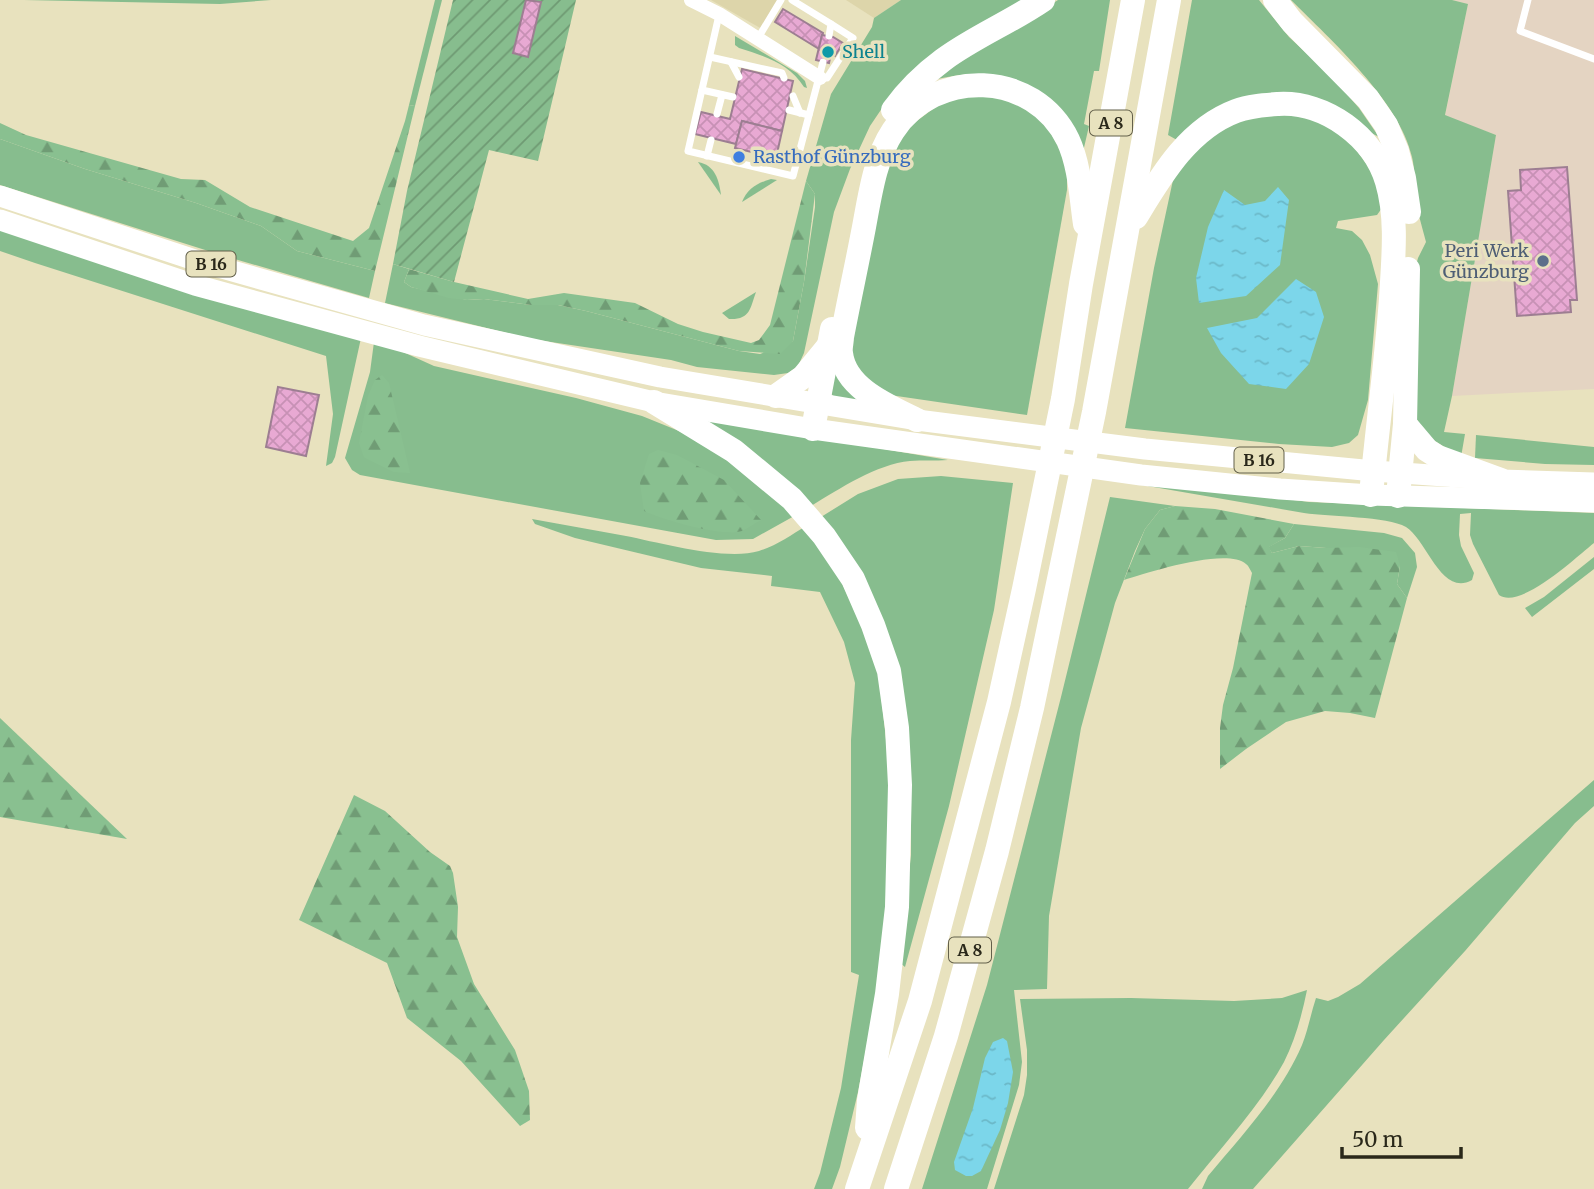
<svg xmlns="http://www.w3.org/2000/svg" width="1594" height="1189" font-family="Merriweather,serif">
	<defs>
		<pattern id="forest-firs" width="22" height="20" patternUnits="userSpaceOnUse" patternTransform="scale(1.75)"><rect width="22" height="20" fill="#89c090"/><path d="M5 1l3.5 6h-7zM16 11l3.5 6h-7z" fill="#709c75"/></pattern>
		<pattern id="garden-furrows" width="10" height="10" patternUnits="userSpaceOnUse" patternTransform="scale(1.75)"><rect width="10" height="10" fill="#87bd8e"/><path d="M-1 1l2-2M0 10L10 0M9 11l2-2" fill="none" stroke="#6f9a73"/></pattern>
		<pattern id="water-ripples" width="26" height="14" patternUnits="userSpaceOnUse" patternTransform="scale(1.75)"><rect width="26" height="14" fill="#7cd6ea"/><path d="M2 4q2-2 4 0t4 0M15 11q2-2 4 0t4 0" fill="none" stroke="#6bb8c8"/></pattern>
		<pattern id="building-cross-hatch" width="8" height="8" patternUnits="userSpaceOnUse" patternTransform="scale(1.75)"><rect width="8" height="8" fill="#e8a9d3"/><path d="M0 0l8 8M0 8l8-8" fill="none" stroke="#c791b5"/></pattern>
	</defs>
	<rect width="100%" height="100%" fill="#e8e2be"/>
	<g fill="#ddd5aa">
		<polygon points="711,0 780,0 762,29"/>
		<polygon points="846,0 901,0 874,18"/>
	</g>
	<polygon fill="#e4d4c2" points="1452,0 1594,0 1594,389 1452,396 1496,135 1445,116 1468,4"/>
	<g fill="#87bd8e">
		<polygon points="24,0 271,0 220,4"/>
		<polygon points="435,0 442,0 415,106 409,105"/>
		<polygon points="901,0 1027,0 895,89 870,126 850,169 834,212 804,353 798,366 788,373 774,375 697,367 671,360 531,339 385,303 393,264 409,269 404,282 411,287 467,300 484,299 531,305 558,305 586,311 739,351 760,354 793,341 804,282 815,207 815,194 806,181 831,94 872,27 874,18"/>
		<path d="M1058 0H1110L1099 71H1094L1084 124 1089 126 1083 152 1021 82C993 71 967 73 937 79L963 58 1026 21Z"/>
		<polygon points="1192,0 1259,0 1289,37 1331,76 1359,108 1379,137 1305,99 1177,140 1168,135"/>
		<path d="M1291 0H1452L1468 4 1445 115 1496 135 1452 396 1444 432 1465 434 1461 457 1425 435 1414 414 1413 277 1418 258 1426 242C1422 226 1417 211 1415 195 1414 182 1415 169 1412 157 1400 102 1331 40 1291 0Z"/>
		<path d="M735 36 797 73 805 81 807 88 804 87C789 63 764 56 739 48L735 45Z"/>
		<polygon points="1003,95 1042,118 1067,161 1067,190 1027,415 883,394 856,367 850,344 887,162 902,132 949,97"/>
		<polygon points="1287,111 1340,128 1377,178 1382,208 1377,215 1338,221 1336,228 1352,231 1362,240 1370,255 1378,284 1368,400 1358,435 1349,443 1332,447 1279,444 1125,428 1154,268 1173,180 1193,150 1235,119"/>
		<polygon points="0,139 85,169 196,203 261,226 297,251 375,271 369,298 221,255 0,185"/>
		<path d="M698 162C715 165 719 180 721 195Z"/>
		<path d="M771 179 777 180 742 202C747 189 757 183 771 179Z"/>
		<polygon points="0,229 361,338 335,457 332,463 326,466 333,414 326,356 35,263 0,251"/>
		<path d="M756 292C750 309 750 320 729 319L722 313Z"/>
		<polygon points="374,342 392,347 434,366 576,398 642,416 679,431 729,458 796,515 753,539 716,540 360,475 352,470 345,458 370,372"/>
		<polygon points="834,361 861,400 836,398 831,394"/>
		<path d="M684 415 948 460C935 461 922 460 910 461 877 464 839 489 811 506Z"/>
		<polygon points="1476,435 1594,447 1594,465 1545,464 1475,458"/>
		<polygon points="941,476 1013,483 994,610 949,806 905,967 899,962 911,855 911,778 904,703 821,517 858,494 898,479"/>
		<path d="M1142 481 1309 502 1594 513V543C1576 557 1521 610 1499 595L1473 544 1470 535 1471 513 1460 514 1459 535 1461 546 1474 573 1472 580C1441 597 1427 540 1406 527 1387 516 1330 517 1304 513L1142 485Z"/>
		<polygon points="1110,497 1175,506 1160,510 1145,529 1135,551 1115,603 1081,728 1049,916 1047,989 1014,990 1022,1062 1019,1085 987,1189 922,1189 987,985 1061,697"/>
		<path d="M532 519C563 525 595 530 626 536 661 543 726 561 759 551 776 546 791 535 806 526L832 562 877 658 891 785 883 961 858 1092 840 1167 832 1189H814L820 1173 841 1088 859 975 851 972V740L855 683 844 642 820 592 771 586 772 576 701 568 575 538 535 524Z"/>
		<polygon points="1294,524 1384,533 1402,538 1415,553 1417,567 1407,598 1397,584 1400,566 1326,548 1299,546 1272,553 1268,547 1285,538"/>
		<polygon points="1594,557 1594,569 1532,617 1525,608 1544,597"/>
		<path d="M1594 780V806L1575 823 1465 951 1384 1040 1253 1189H1202L1208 1176C1242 1135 1281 1094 1302 1045 1308 1030 1311 1013 1316 998L1328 1001 1338 997 1360 984Z"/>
		<path d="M1307 990C1302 1015 1295 1040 1284 1062 1260 1106 1219 1150 1188 1189H994L1024 1095 1027 1075V1050L1020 999 1131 998 1234 1001 1282 998Z"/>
	</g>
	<g fill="url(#forest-firs)">
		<polygon points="409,105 415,106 375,271 297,251 261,226 196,203 85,169 0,139 0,123 26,135 181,179 205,180 250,207 353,241 369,228 405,121"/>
		<polygon points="806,181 815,194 804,282 793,341 780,354 739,351 586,311 558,305 531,305 484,299 467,300 449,298 411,287 404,282 409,269 454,282 528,299 564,293 635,303 678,324 703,332 751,343 759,340 770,325"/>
		<polygon points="382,375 389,383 410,473 394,472 367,459 364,457 359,443 368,396 375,380"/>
		<path d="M658 450 677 455 724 480 761 520C755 523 748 528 742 531 721 537 664 520 644 511L640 483 649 454Z"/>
		<path d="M1175 506 1215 509 1294 524 1285 538 1269 547 1272 553 1299 546 1326 548 1359 547 1396 552 1400 566 1397 584 1407 598 1375 718 1350 713 1325 711 1286 722 1246 749 1220 769V728L1223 705 1233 668 1252 573C1250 570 1249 566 1246 564 1226 547 1147 573 1124 580L1145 529 1160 510Z"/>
		<polygon points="0,718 127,839 0,817"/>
		<polygon points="354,795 385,811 430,852 450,866 453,873 458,907 457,937 474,984 515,1050 529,1091 530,1120 520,1126 461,1061 407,1018 387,963 299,920"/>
	</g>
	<polygon fill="url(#garden-furrows)" points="453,0 576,0 538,161 489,150 454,282 393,264 407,191"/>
	<g fill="url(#water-ripples)">
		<polygon points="1278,187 1289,200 1280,265 1246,296 1199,303 1196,278 1208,227 1224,190 1245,205 1265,201"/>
		<polygon points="1296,279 1316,292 1324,317 1309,364 1286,389 1249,384 1221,353 1207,328 1257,318"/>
		<polygon points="1003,1038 1007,1041 1013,1072 1008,1103 1000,1130 981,1171 972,1176 966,1176 955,1170 954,1162 973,1108 985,1058 993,1042"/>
	</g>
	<g fill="url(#building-cross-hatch)" stroke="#9d7e92" stroke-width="2">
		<polygon points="526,0 541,2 528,57 513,53"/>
		<polygon points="783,9 823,33 819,49 775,22"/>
		<polygon points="822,35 833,37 843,43 835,56 831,54 829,63 816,60"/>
		<polygon points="742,69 793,81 782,131 742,121 736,144 695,134 701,112 730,119"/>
		<polygon points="742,121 782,131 776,158 735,148"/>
		<polygon points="1567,167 1577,300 1570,300 1571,312 1517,316 1508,191 1521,190 1520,170"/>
		<polygon points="278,387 319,395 306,456 266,447"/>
	</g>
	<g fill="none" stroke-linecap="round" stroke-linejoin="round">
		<g stroke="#fff" stroke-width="7">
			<polyline points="792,0 831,24 829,36"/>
			<polyline points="1528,0 1520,31 1594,59"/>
			<polyline points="719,15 688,151 793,176 823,62"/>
			<polyline points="758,38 781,0"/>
			<polyline points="710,57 782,73 784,78"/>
			<polyline points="731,62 739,77"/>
			<polyline points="820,78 827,78 853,38 831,24"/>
			<polyline points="702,90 733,97"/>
			<polyline points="793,96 800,113"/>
			<polyline points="789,110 809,115"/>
			<polyline points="717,114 722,95"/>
			<polyline points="707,156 711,140"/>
		</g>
		<polyline stroke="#fff" stroke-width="14" points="691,0 719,14 820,78"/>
		<g stroke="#fff" stroke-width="21">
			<polyline points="0,196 204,263 424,325 660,377 917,420 1145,449 1374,471 1501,480 1594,483"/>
			<polyline points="0,220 195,285 419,346 654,402 813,429 1141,475 1280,489 1371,495 1594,502"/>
		</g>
		<g stroke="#fff" stroke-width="24">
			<polyline points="1275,0 1292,22 1368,99 1386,125 1397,151 1404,178 1409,212"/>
			<path d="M893 110C907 91 924 74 943 60 974 37 1011 22 1043 0"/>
			<path d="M1136 217C1161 176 1188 129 1236 111 1249 106 1264 105 1278 104 1325 101 1374 137 1387 182 1398 219 1393 261 1391 299 1386 365 1377 430 1371 495"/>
			<polyline points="776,396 803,377 826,349"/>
			<polyline points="654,402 734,451 792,499 824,536 853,579 873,625 889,671 897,728 900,785 897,907 887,994 869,1100 867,1128"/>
			<path d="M917 420C889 406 845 389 841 353 840 348 842 342 842 337 849 300 857 264 864 227 870 195 875 158 893 131 935 67 1034 70 1068 140 1080 166 1081 197 1085 224"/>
			<polyline points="1405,424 1427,450 1438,457 1501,480"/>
			<polyline points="813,429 832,329"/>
			<polyline points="1398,496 1405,424 1408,269"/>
			<polyline points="857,1189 920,1001 999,702 1024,589 1063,399 1081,284 1133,0"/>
			<polyline points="896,1189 946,1036 997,851 1032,708 1094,412 1169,0"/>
		</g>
	</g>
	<circle fill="#0f9aa8" stroke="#e8e2be" stroke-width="2.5" cx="828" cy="52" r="7"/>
	<circle fill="#3f7fe0" stroke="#e8e2be" stroke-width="2.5" cx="739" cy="157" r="7"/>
	<circle fill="#5c6f8a" stroke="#e8e2be" stroke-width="2.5" cx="1543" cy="261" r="7"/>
	<g text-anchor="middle" stroke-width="7" stroke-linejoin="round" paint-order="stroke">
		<g fill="#e8e2be" stroke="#63604b" stroke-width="2">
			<rect x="1090" y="110.5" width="42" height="25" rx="5"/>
			<rect x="186.5" y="251.5" width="49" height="25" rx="5"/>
			<rect x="1234.5" y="447.5" width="49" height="25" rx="5"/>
			<rect x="949" y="937.5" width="42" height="25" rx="5"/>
		</g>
		<g font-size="16" font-weight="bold" fill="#2a281a">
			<text x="1111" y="129">A 8</text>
			<text x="211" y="270">B 16</text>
			<text x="1259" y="466">B 16</text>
			<text x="970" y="956">A 8</text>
		</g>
		<g font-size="18" fill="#0d838f" stroke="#e8e2be" text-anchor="start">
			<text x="842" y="58">Shell</text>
		</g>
		<g font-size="18" fill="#366cbe" stroke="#e8e2be" text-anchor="start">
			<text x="753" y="163">Rasthof Günzburg</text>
		</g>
		<g font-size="18" fill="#4e5e75" stroke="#e8e2be" text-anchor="end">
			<text x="1529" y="257">Peri Werk<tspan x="1529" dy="21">Günzburg</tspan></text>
		</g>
	</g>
	<path d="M1342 1147v10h119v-10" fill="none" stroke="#2a281a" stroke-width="3.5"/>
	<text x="1352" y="1147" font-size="21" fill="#2a281a" stroke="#e8e2be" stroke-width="5" paint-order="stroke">50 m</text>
</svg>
